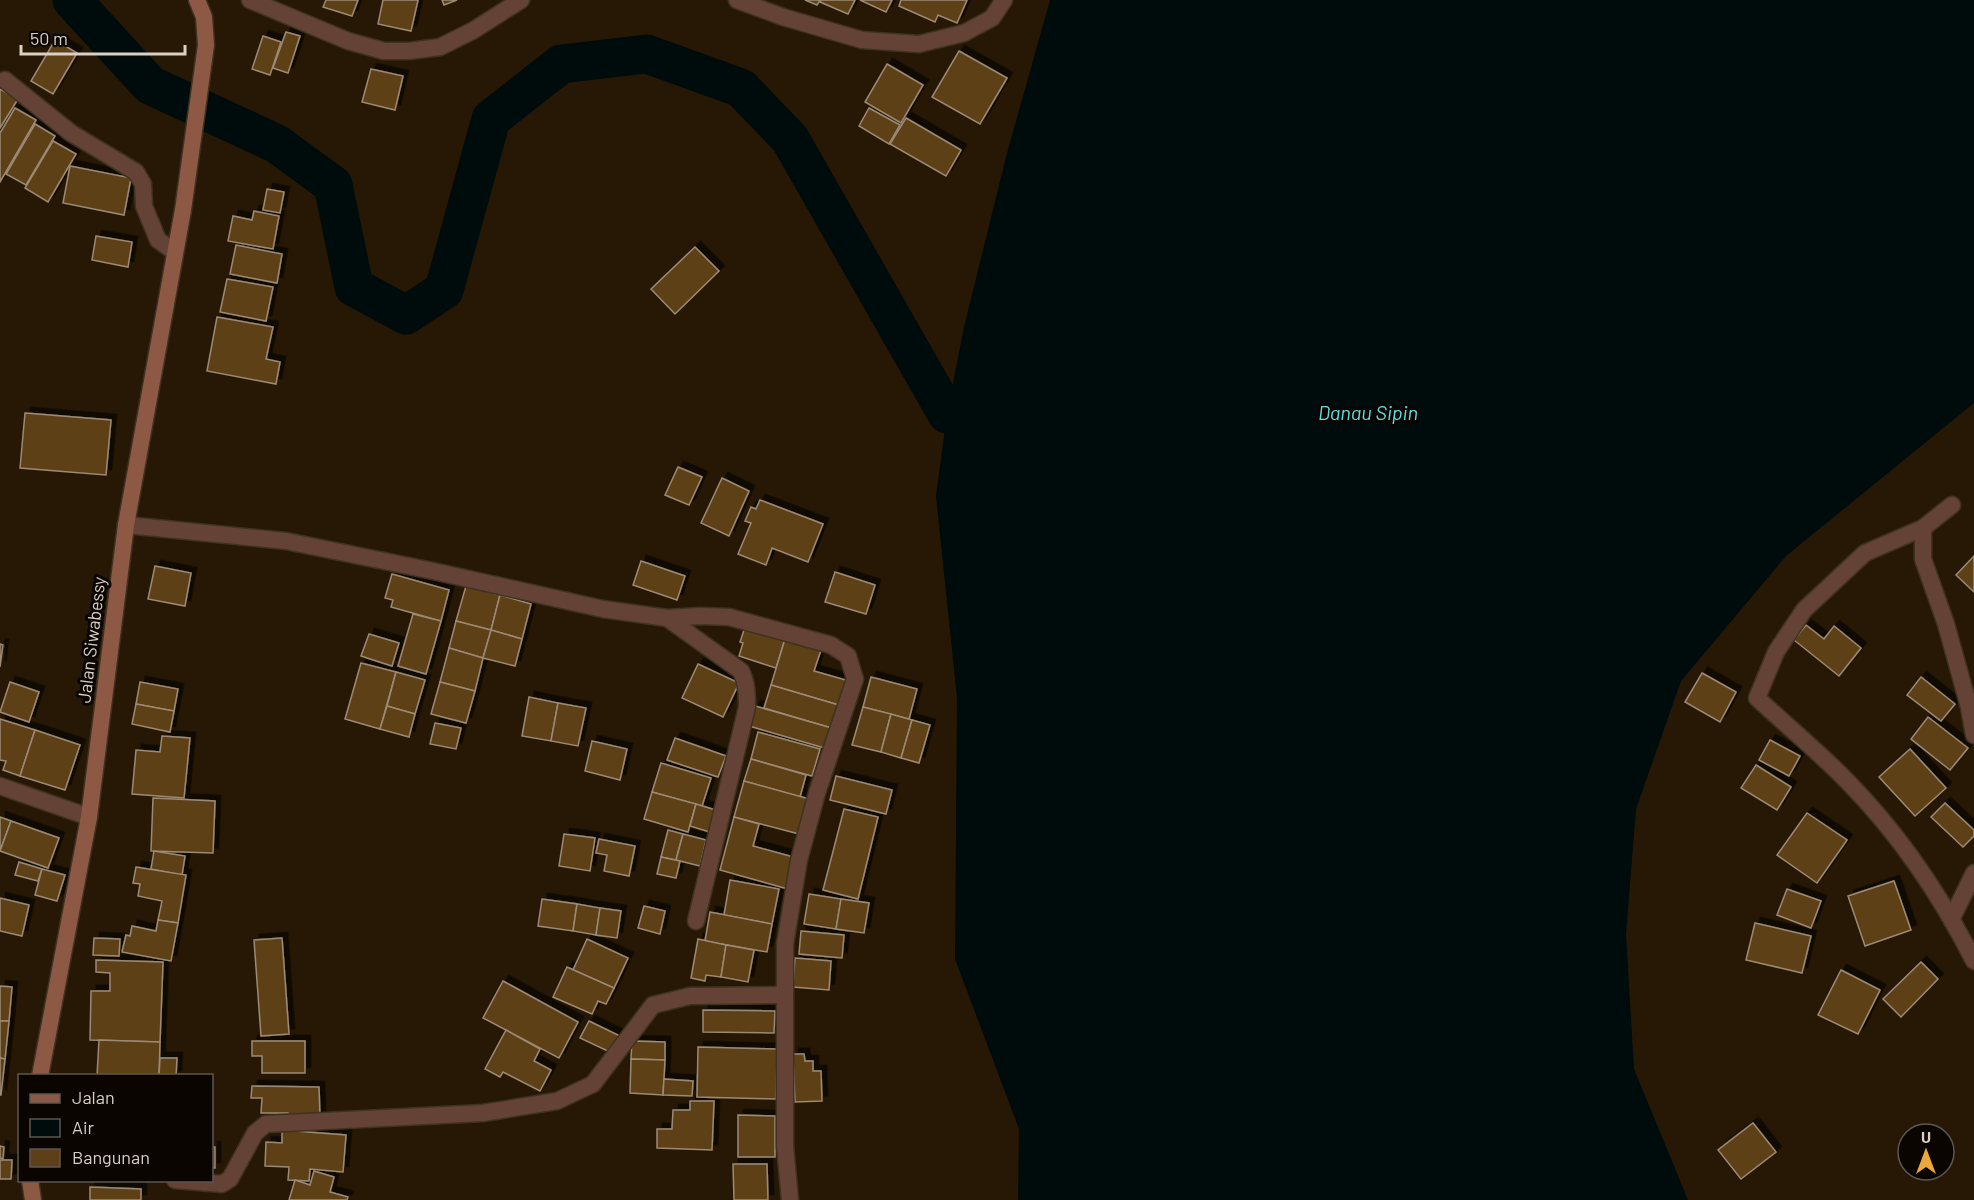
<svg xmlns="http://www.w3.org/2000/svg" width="1974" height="1200" font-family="Barlow,sans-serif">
	<defs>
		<filter id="shadow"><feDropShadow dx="5.5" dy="-5.5" stdDeviation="0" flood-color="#0009"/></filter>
	</defs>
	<rect width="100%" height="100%" fill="#261805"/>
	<polygon fill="#000b0b" points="1050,0 1974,0 1974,403 1786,556 1681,681 1636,809 1626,934 1634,1069 1688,1200 1018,1200 1019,1129 955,959 957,698 936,496 947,414 964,327 1006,157"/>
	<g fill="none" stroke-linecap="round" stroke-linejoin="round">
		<polyline stroke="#000b0b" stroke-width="39" points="72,0 150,85 277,144 333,185 354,287 406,315 444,290 491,119 561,64 647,54 741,88 790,139 947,414"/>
	</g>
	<g fill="#5d3f18" stroke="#9c8a75" stroke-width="1.5" filter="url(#shadow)">
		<polygon points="326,0 358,0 352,16 323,7"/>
		<polygon points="383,0 418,0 411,31 378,24"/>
		<polygon points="442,0 457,0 444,5"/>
		<polygon points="805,0 820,0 817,5"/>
		<polygon points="821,0 855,0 848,14 820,2"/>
		<polygon points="860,0 892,0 886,12"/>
		<polygon points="901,0 967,0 957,23 938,15 935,22 899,6"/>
		<polygon points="286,32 300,36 288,73 273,68"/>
		<polygon points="263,36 281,42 270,75 252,69"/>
		<polygon points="55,40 77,53 53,94 31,81"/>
		<polygon points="959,51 1007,78 980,124 932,97"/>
		<polygon points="887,64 923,85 901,123 865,102"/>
		<polygon points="371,69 403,76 395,110 362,102"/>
		<polygon points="0,89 18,99 0,128"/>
		<polygon points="15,108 36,120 0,182 0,133"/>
		<polygon points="869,108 900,125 889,144 859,126"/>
		<polygon points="906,118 961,150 946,176 890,144"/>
		<polygon points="35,124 55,136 26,185 6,174"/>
		<polygon points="53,141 76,154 48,202 25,188"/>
		<polygon points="70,166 131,178 124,215 63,203"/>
		<polygon points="267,189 284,192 280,213 263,210"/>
		<polygon points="254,211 279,216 273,249 228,241 233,216 252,220"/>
		<polygon points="96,236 132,242 128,267 92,260"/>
		<polygon points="236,245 282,254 277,283 230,274"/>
		<polygon points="695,247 719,271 675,314 651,289"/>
		<polygon points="227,279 273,287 266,321 220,312"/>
		<polygon points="217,317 273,327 266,359 280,362 276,384 207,371"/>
		<polygon points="25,413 111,420 106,475 20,468"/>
		<polygon points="678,467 702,477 689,505 665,495"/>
		<polygon points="722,478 749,491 729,536 701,523"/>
		<polygon points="760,500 823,524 808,562 772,548 766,565 738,554 751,523 745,521 751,507 756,509"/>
		<polygon points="1974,556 1974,592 1956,575"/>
		<polygon points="641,561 685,576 677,600 633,585"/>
		<polygon points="155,566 191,573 185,606 148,599"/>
		<polygon points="835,572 875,585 866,614 825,602"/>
		<polygon points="392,574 449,590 441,621 391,607 393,600 385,598"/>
		<polygon points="466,586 500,595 491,630 456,621"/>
		<polygon points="500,595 531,604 522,639 491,630"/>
		<polygon points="413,614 441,621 426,674 398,666"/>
		<polygon points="456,621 491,630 483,658 449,648"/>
		<polygon points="1806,625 1824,639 1834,626 1861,648 1839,676 1794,640"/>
		<polygon points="745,627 785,639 776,668 739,656 743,643 740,642"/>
		<polygon points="491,630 522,639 515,666 483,658"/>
		<polygon points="369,634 399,643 392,666 361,656"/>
		<polygon points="785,639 821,650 814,671 849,681 842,706 771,685"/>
		<polygon points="0,644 3,645 0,667"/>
		<polygon points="449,648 483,658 475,691 440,682"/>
		<polygon points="361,663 396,672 380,729 345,719"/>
		<polygon points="698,664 739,683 723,717 682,698"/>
		<polygon points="396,672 425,680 415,714 387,706"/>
		<polygon points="1702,673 1736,692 1720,722 1685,702"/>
		<polygon points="871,677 917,689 909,719 863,707"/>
		<polygon points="1921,677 1955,704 1941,721 1907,695"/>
		<polygon points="10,682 39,692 29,722 0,712"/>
		<polygon points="140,682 178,689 174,711 136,704"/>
		<polygon points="440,682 475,691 466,723 431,714"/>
		<polygon points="771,685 842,706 835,729 764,708"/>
		<polygon points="529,697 558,703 551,741 522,736"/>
		<polygon points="558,703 586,708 578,746 551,741"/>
		<polygon points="136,704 174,711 170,732 132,724"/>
		<polygon points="387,706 415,714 409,737 380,729"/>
		<polygon points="755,706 835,729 828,749 749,726"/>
		<polygon points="863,707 891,714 881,752 852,745"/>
		<polygon points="891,714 912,720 901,758 881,752"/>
		<polygon points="1928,717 1968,748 1950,770 1911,739"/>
		<polygon points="0,719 35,730 20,776 3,770 6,761 0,760"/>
		<polygon points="912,720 930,725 919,763 901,758"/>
		<polygon points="435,723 461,728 456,749 430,744"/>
		<polygon points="35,730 80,745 65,790 20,776"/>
		<polygon points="758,732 820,749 812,776 751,759"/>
		<polygon points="162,736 190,738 184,798 132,794 136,750 160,752"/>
		<polygon points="675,738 726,756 718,777 667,760"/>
		<polygon points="1770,740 1800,756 1789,776 1759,760"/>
		<polygon points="592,741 627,749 620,780 585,771"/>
		<polygon points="1910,749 1946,788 1915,816 1879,777"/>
		<polygon points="751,759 806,775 800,797 744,781"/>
		<polygon points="661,763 711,778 702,806 652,792"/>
		<polygon points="1756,765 1791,787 1777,810 1741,788"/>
		<polygon points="836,776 892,790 886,814 830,800"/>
		<polygon points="744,781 813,800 803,835 734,817"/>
		<polygon points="652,792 696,804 688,832 644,819"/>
		<polygon points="153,798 215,801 213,853 151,851"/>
		<polygon points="1945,803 1974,830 1974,836 1963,847 1931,817"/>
		<polygon points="696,804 719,811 713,833 690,826"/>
		<polygon points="844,809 878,817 858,899 823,890"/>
		<polygon points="1807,813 1847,840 1817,883 1777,855"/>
		<polygon points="0,817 11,821 0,851"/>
		<polygon points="734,817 759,824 753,846 797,858 788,889 720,870"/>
		<polygon points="11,821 59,838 48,868 0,851"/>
		<polygon points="668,830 683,834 676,860 661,857"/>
		<polygon points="564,834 595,838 590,871 559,866"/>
		<polygon points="683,834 706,840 700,866 676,860"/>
		<polygon points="599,839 635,846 629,876 604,871 607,855 596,853"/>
		<polygon points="154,851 185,856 182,875 151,869"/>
		<polygon points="661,857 680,861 676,878 657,874"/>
		<polygon points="19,862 42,869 38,881 15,875"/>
		<polygon points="136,867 186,875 178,923 158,920 162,901 138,896 140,884 133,883"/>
		<polygon points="42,869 65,875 57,901 35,895"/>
		<polygon points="730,880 779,889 772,924 724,915"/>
		<polygon points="1894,881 1911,930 1865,946 1848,896"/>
		<polygon points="1787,889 1821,901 1811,928 1777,915"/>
		<polygon points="809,894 841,899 836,929 804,924"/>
		<polygon points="0,898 29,905 22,936 0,931"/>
		<polygon points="542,899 577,904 573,931 538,926"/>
		<polygon points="841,899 869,903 864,933 836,929"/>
		<polygon points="577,904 600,908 596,935 573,931"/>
		<polygon points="644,906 665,911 660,934 638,928"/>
		<polygon points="600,908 621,911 617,938 596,935"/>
		<polygon points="710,912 772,924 767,952 705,941"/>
		<polygon points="158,920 178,923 171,961 122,952 126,935 130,936 132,926 156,931"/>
		<polygon points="1755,923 1811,936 1802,973 1746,960"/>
		<polygon points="801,931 844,935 842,958 799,954"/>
		<polygon points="94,938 120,939 119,956 93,955"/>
		<polygon points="282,938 289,1034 261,1036 254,940"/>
		<polygon points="587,939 628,958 614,988 573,970"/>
		<polygon points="698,939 726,945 721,977 706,975 705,981 691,978"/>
		<polygon points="726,945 754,950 748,982 721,977"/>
		<polygon points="795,958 831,961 829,990 793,987"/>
		<polygon points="96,960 163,962 160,1042 90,1040 91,991 110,991 110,973 96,972"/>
		<polygon points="1921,962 1938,979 1901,1017 1883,999"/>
		<polygon points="567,967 614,988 606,1004 598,1001 592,1014 553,997"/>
		<polygon points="1841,970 1880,990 1858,1034 1818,1015"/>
		<polygon points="503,981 578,1022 559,1058 483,1018"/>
		<polygon points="0,986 12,987 9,1021 0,1021"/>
		<polygon points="703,1010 775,1011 774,1033 703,1032"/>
		<polygon points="0,1021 9,1021 5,1059 0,1058"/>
		<polygon points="589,1021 622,1037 614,1054 580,1038"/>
		<polygon points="506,1030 540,1049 534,1061 551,1070 540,1091 503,1072 500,1077 485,1069"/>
		<polygon points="99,1040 160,1042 159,1076 97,1076"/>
		<polygon points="252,1041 305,1041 305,1073 262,1073 262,1056 252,1056"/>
		<polygon points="632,1041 665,1042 665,1060 631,1059"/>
		<polygon points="698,1047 777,1049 776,1099 697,1097"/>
		<polygon points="793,1054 804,1054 805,1061 813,1061 813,1071 821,1071 822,1101 795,1102"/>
		<polygon points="0,1058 5,1059 1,1095 0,1095"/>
		<polygon points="160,1058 177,1058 176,1076 159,1076"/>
		<polygon points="631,1059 665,1060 663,1095 630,1093"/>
		<polygon points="664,1079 693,1081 692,1096 663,1095"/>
		<polygon points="252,1086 319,1087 320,1117 289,1118 288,1113 261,1113 262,1098 251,1098"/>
		<polygon points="690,1101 714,1101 712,1150 657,1148 657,1129 672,1129 673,1110 690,1110"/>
		<polygon points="738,1115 775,1116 775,1157 738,1157"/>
		<polygon points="1753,1123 1776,1152 1741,1179 1718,1150"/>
		<polygon points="282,1130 346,1135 343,1172 310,1169 309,1181 288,1180 289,1167 265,1166 266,1142 282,1143"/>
		<polygon points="0,1146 4,1147 3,1159 0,1158"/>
		<rect x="212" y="1147" width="3" height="21"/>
		<polygon points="0,1160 12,1160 11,1179 0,1179"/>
		<polygon points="733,1164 767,1164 768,1200 734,1200"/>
		<polygon points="314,1171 334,1177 330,1192 348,1197 347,1200 289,1200 295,1180 310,1185"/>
		<polygon points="90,1187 141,1189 141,1200 90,1200"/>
	</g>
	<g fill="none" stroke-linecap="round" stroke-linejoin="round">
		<g stroke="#3f3220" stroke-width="19">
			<g id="minor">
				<polyline points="250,0 348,41 384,51 409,51 440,47 474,30 521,0"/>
				<polyline points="737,0 783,17 862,40 919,44 964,33 992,18 1004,0"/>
				<polyline points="5,80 71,133 136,172 143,184 144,206 158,240 175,252"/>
				<path d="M1952 505 1923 528 1865 553 1804 610 1776 652 1757 698C1787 726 1819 752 1848 782 1899 834 1941 896 1974 961"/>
				<polyline points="126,525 286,541 433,571 603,609 667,618 700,616 729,617 831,645 848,656 855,679 817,793 799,860 785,944 785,1146 790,1200"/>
				<polyline points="1923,528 1923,559 1946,624 1969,707 1974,735"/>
				<path d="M667 618 741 671C747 683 747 694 747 707L696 921"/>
				<polyline points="1952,918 1974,873"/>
				<polyline points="175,1180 222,1184 230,1179 255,1133 266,1124 483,1113 557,1101 593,1084 653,1005 690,996 785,995"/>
			</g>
		</g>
		<g stroke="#3f3220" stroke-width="19">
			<polyline id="tertiary" points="0,786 89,817"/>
		</g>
		<g stroke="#3f3220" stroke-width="19">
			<g id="secondary">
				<polyline points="40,1076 89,817 126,525 183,210 206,45 204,17 197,0"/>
				<polyline points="30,1180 33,1200"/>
			</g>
		</g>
		<use href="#minor" stroke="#644336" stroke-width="16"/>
		<use href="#tertiary" stroke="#644336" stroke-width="16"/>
		<use href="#secondary" stroke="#8e5944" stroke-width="16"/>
	</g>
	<g text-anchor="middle" stroke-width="6" stroke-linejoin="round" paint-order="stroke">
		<g font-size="18" fill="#dad1c6" stroke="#0a0501">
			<text transform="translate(92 640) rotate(-83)" y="6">Jalan Siwabessy</text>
		</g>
		<g font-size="20" font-style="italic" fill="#5de0e2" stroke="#0a0501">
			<text x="1368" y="420">Danau Sipin</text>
		</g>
	</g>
	<rect x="18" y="1074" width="195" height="108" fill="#0a0501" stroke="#5d5750" stroke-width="1.5"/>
	<rect x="30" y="1094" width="30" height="9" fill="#8e5944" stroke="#5d5750" stroke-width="1.5"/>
	<text x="72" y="1104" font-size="18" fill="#dad1c6">Jalan</text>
	<rect x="30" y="1119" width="30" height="18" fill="#000b0b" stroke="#5d5750" stroke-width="1.5"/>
	<text x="72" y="1134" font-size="18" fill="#dad1c6">Air</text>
	<rect x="30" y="1149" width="30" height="18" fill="#5d3f18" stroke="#5d5750" stroke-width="1.5"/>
	<text x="72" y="1164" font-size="18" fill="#dad1c6">Bangunan</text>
	<g transform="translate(1926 1152)"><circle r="28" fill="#0a0501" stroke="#5d5750" stroke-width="1.5"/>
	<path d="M0-4.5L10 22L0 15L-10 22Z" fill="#eda83b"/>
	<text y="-9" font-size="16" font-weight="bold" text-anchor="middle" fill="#dad1c6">U</text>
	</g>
	<path d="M21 45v9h164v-9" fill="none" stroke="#dad1c6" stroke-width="3"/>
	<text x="30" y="45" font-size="18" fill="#dad1c6" stroke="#0a0501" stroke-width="4.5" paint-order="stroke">50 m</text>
</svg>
